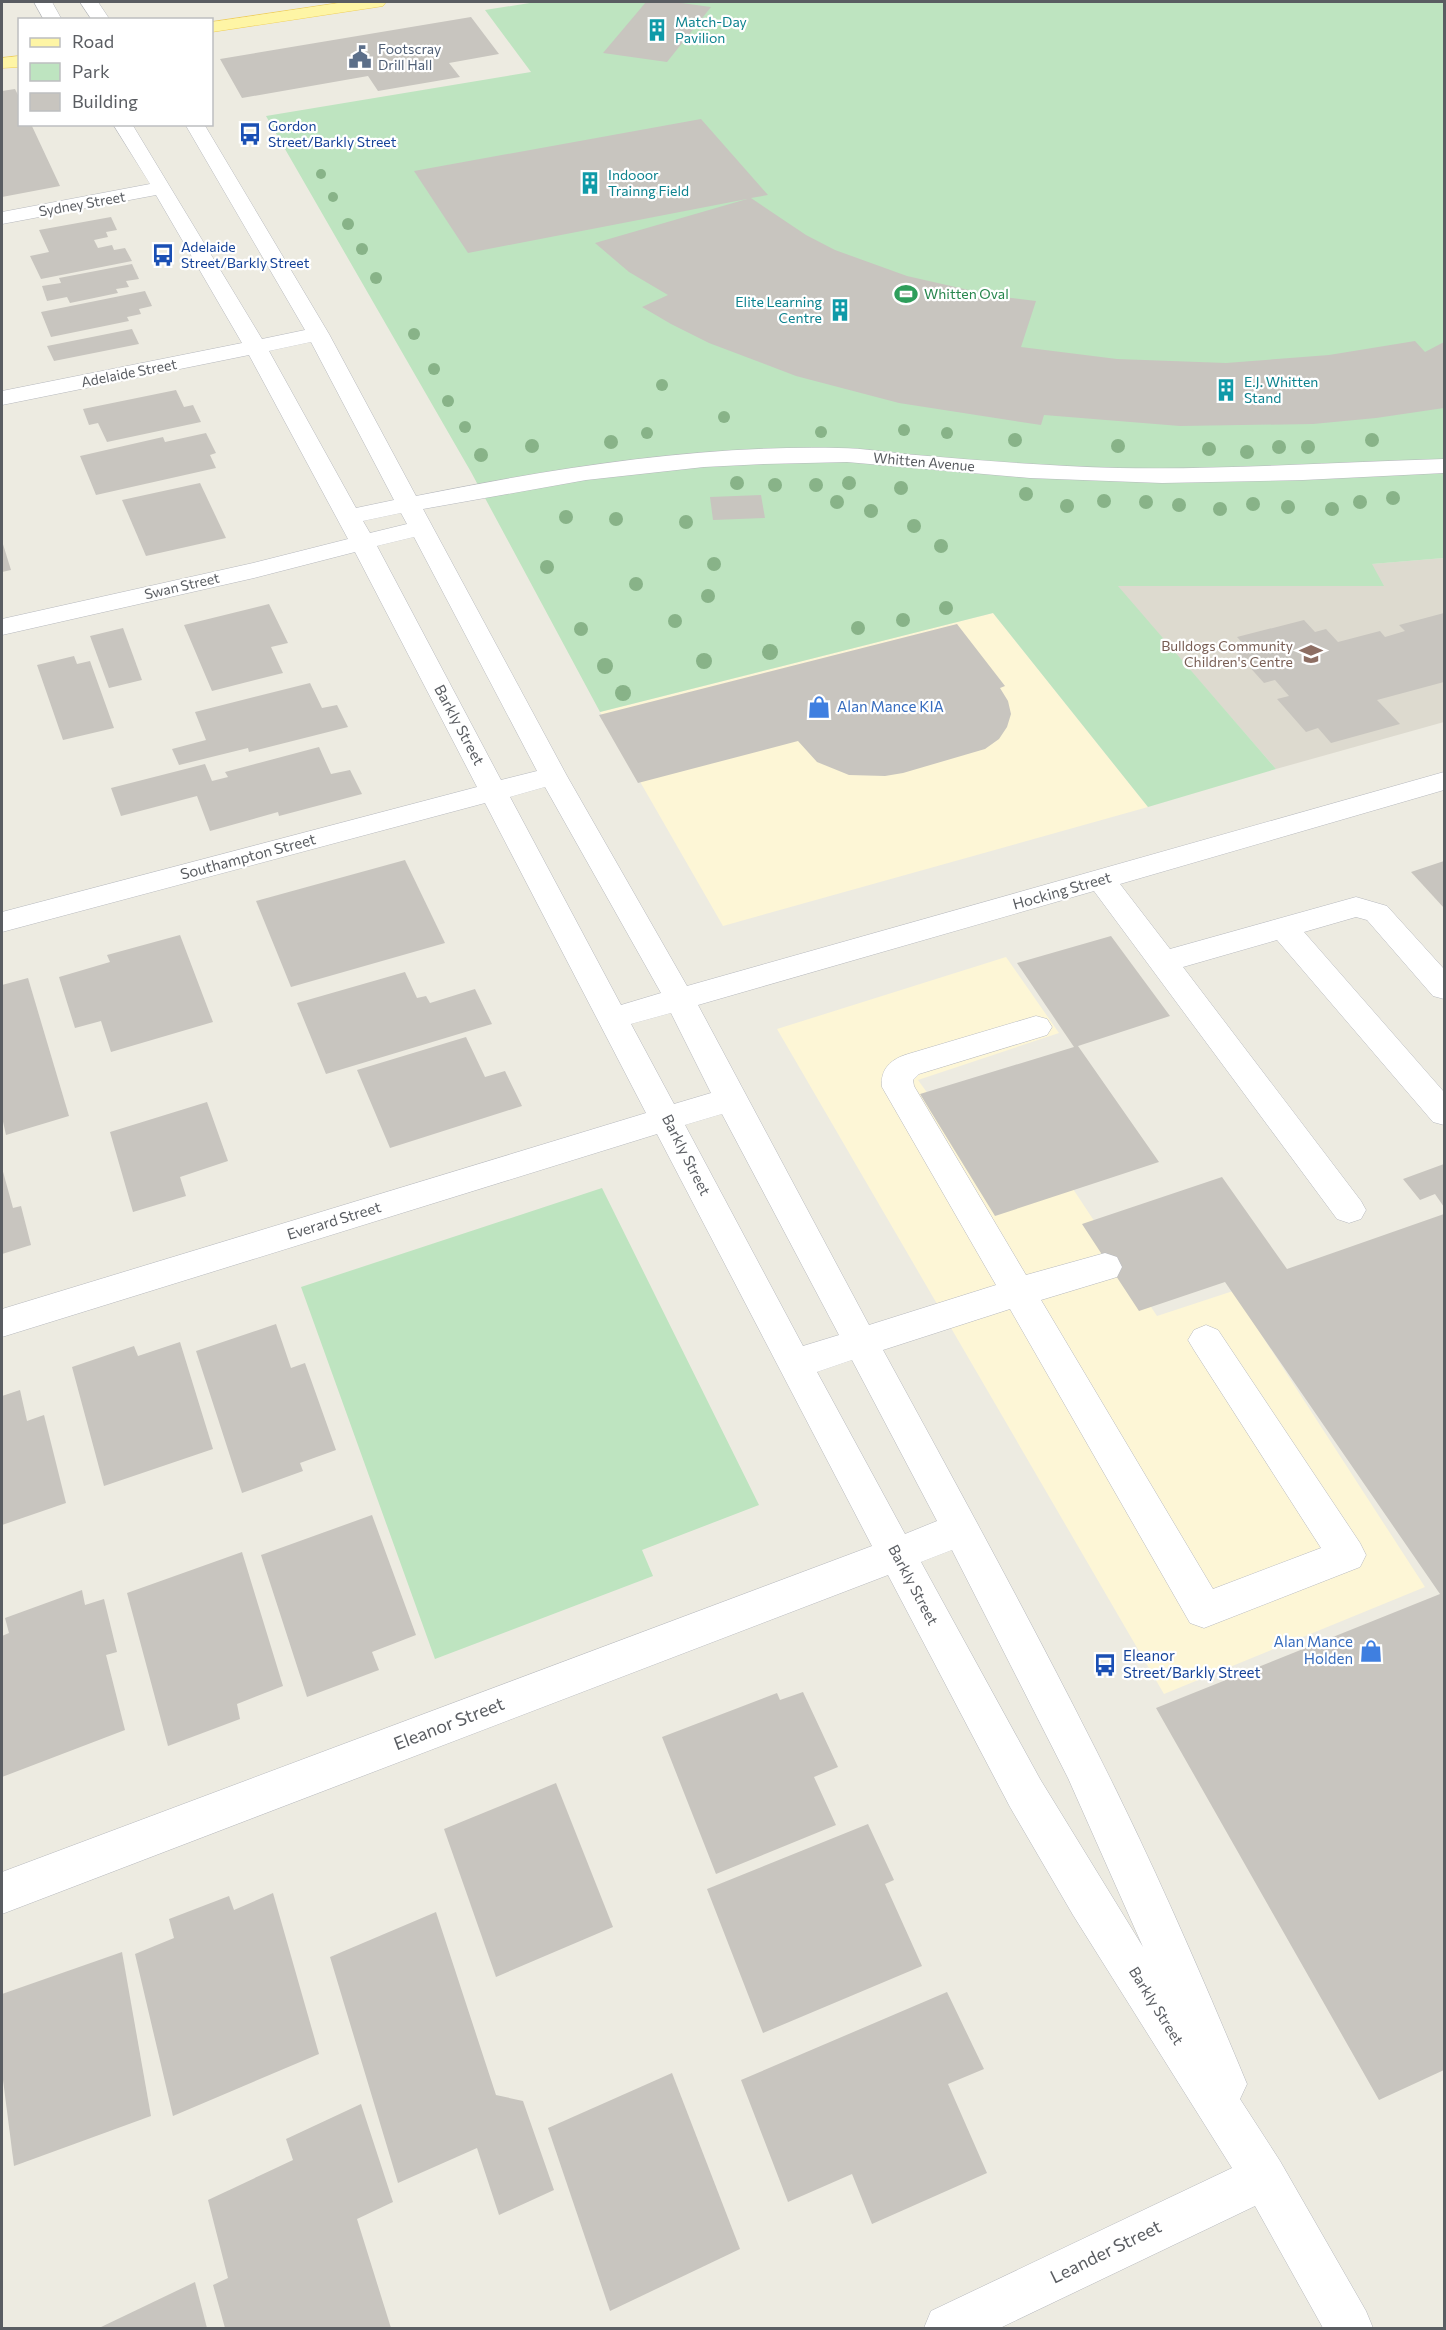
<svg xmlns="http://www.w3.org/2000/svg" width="1446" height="2330" font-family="Commissioner,sans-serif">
	<rect width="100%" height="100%" fill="#edebe1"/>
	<g fill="#fdf6d6">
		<polygon points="993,613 1148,807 723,926 600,712"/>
		<polygon points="1006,957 1059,1033 918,1080 972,1155 1038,1136 1157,1316 1233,1291 1425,1587 1164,1694 777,1029"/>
	</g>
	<polygon fill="#dddacf" points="1444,558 1444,722 1276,769 1117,586 1383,586 1371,564"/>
	<g fill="#bee4c0">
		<polygon points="536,2 1444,2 1444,558 1372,564 1384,586 1118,586 1276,769 1148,807 993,613 600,712 471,472 266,116 531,72 485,10"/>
		<polygon points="602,1188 759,1505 642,1550 653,1576 435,1659 301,1287"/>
	</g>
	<g fill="#c8c5bf">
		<polygon points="646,2 674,2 711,7 667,62 603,53"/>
		<polygon points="471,17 499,54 449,63 460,77 378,91 368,76 242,98 220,59"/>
		<polygon points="15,89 20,99 20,124 31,124 60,186 2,197 2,91"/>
		<polygon points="701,119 768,195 751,198 806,235 835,250 907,276 995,296 1036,301 1021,347 1117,359 1226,363 1329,355 1415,341 1425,352 1444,342 1444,408 1376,418 1313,424 1180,426 1044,415 1041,425 899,403 796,376 709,343 671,324 642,307 668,295 629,272 595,243 747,199 468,253 414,171"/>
		<polygon points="111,217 117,230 106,232 108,237 94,240 98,248 112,245 114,250 125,248 132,261 41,279 30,256 49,252 39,230"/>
		<polygon points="132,264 139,279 126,281 129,287 116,289 118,293 70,303 67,297 47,301 42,286 61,283 59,278"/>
		<polygon points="145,291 152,306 139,309 141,314 127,317 129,321 51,337 41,312"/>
		<polygon points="132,329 139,344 54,361 47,346"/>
		<polygon points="176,390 184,407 193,405 201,422 107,442 98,423 89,425 83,409"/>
		<polygon points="206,433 216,453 210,455 216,468 96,495 80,456 163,437 165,442"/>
		<polygon points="200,483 226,538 146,556 122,500"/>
		<polygon points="761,495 765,518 713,520 710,497"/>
		<polygon points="2,541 11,570 2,572"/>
		<polygon points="269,604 288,643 271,647 283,673 212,691 184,625"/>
		<polygon points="1444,613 1444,682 1377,700 1400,724 1331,743 1318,728 1306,732 1277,699 1289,696 1275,680 1264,683 1237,653 1249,650 1237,637 1304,620 1315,632 1326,629 1338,642 1380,631 1385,637 1405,631 1399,625"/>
		<polygon points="957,624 1005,686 1000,688 1008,701 1011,714 1007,727 999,739 985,749 903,773 885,776 849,775 817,762 798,741 638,783 599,715"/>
		<polygon points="123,628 142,680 109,688 90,636"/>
		<polygon points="74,656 77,664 90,661 114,728 63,740 37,665"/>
		<polygon points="310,683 322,708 337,705 348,727 249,752 248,748 179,765 172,749 206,740 195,712"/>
		<polygon points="319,747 331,774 350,770 362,794 279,816 278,812 210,831 197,796 121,816 111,788 205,764 212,781 228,777 225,772"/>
		<polygon points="405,860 445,943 291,987 256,901"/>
		<polygon points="1444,861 1444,908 1411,872"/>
		<polygon points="180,935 213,1022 111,1052 101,1021 75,1028 59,977 110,962 107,955"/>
		<polygon points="1111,936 1170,1016 1078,1046 1159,1162 995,1216 920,1094 1074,1047 1017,963"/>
		<polygon points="405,972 417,998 426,996 430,1003 475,989 492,1024 326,1074 297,1003"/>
		<polygon points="28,978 69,1116 6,1135 2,1117 2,985"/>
		<polygon points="466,1037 485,1077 505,1071 522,1106 390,1148 357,1070"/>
		<polygon points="207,1102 228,1161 180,1177 186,1196 133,1212 110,1132"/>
		<polygon points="1444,1164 1444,1207 1435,1194 1420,1200 1403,1179"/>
		<polygon points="2,1168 13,1208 21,1206 31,1245 2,1254"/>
		<polygon points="1222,1177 1287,1269 1444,1214 1444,2070 1379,2100 1156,1708 1440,1594 1225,1282 1139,1311 1082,1224"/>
		<polygon points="276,1324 291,1368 305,1363 336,1450 300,1463 303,1471 242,1493 196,1351"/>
		<polygon points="180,1342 213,1449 104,1486 72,1367 134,1346 138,1356"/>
		<polygon points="20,1390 27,1421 44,1415 66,1503 2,1525 2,1396"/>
		<polygon points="372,1515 416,1635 372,1652 379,1670 307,1697 261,1555"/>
		<polygon points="242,1552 283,1686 237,1704 240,1719 168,1746 127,1593"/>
		<polygon points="82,1590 85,1605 104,1599 117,1652 106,1655 125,1730 2,1777 2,1636 9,1633 5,1618"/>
		<polygon points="803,1692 838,1767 814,1777 836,1825 716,1874 662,1737 777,1693 780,1700"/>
		<polygon points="556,1783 613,1927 496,1977 444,1829"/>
		<polygon points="868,1824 894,1880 885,1884 922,1966 763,2033 707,1889"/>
		<polygon points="273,1893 319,2054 173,2116 135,1954 174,1938 169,1919 229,1896 234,1910"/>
		<polygon points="436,1912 496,2095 523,2101 554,2190 499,2215 477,2148 398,2183 330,1957"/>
		<polygon points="122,1952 151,2116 14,2166 2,2072 2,1994"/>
		<polygon points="947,1992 984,2069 948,2084 987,2173 872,2224 852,2174 788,2202 741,2080"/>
		<polygon points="672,2073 740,2249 610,2311 548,2128"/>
		<polygon points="361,2104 393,2202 357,2219 391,2328 225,2328 213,2285 228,2278 208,2200 293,2160 286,2139"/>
		<polygon points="195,2282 207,2328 99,2328"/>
	</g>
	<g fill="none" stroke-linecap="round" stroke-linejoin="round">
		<g stroke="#b7b9be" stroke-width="1">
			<g id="minor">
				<polygon points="34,2 52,2 62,20 44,20"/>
				<polygon points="80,2 98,2 110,20 92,20"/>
				<path d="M113 124H132L262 339 305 330 185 124H204L329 334 416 496C555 468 697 445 838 448 864 448 890 453 916 455 983 461 1050 466 1118 468 1227 470 1335 462 1444 459V473L1303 480 1162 483 1030 478 847 462 764 464 704 467 586 480 423 509 567 776 687 986 1444 772V790L1120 884 1170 949 1356 897 1387 906 1444 969V999L1433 996 1367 920 1356 917 1304 932 1444 1092V1125L1433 1122 1277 940 1183 967 1361 1201 1366 1210 1361 1219 1349 1223 1337 1219 1094 891 698 1005 869 1325 996 1285 882 1087C880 1069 891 1059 908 1054L1036 1016 1047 1019 1052 1027 1047 1035 919 1074 913 1080 914 1086 1026 1275 1105 1253 1117 1257 1122 1267 1117 1277 1041 1300 1213 1589 1321 1548 1194 1350 1188 1340 1194 1330 1206 1325 1218 1330 1360 1543 1366 1555 1360 1567 1204 1628 1190 1623 1010 1309 883 1350C955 1482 1028 1615 1096 1750 1151 1858 1200 1971 1247 2084L1240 2099 1280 2161 1366 2311 1373 2328H1323L1255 2206 1000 2328H924L931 2311 1232 2168 1073 1915 1010 1807 888 1575 2 1914V1872L872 1546 657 1134 2 1337V1309L646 1113 485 803 2 932V912L477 787 355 552 254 578 2 635V619L253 563 348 539 249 355 2 405V391L242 343 156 195 2 224V212L150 184ZM311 342 394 500 356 508 269 351ZM401 513 407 524 370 533 363 521ZM414 537 537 771 501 780 377 546ZM545 787 661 993 621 1005 510 797ZM671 1013 711 1093 674 1104 631 1024ZM722 1114 839 1335 803 1346 685 1125ZM852 1360 937 1521 905 1534 817 1372ZM952 1550 1068 1778 1143 1947 1040 1779 921 1562Z"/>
			</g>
		</g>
		<g stroke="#efce58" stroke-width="1">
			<g id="major">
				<polygon points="345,2 386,2 383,6 377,7 212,32 212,22"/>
				<polygon points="20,56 20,67 2,68 2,58"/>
			</g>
		</g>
		<use href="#minor" fill="#fff" fill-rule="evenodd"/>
		<use href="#major" fill="#fef5a5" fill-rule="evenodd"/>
	</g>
	<g fill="#88b388">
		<circle cx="321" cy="174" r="5"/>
		<circle cx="333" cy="197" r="5"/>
		<circle cx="348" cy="224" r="6"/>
		<circle cx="362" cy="249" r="6"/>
		<circle cx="376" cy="278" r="6"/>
		<circle cx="414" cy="334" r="6"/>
		<circle cx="434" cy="369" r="6"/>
		<circle cx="662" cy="385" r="6"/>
		<circle cx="448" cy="401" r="6"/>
		<circle cx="724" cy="417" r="6"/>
		<circle cx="465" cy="427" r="6"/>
		<circle cx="904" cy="430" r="6"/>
		<circle cx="821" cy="432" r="6"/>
		<circle cx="647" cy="433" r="6"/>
		<circle cx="947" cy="433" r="6"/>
		<circle cx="1015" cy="440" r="7"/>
		<circle cx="1372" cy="440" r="7"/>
		<circle cx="611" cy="442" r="7"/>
		<circle cx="532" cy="446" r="7"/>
		<circle cx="1118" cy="446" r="7"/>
		<circle cx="1279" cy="447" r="7"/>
		<circle cx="1308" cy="447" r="7"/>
		<circle cx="1209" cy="449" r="7"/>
		<circle cx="1247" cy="452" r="7"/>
		<circle cx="481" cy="455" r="7"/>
		<circle cx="737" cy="483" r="7"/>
		<circle cx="849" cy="483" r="7"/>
		<circle cx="775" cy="485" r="7"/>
		<circle cx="816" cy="485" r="7"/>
		<circle cx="901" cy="488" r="7"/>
		<circle cx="1026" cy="494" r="7"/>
		<circle cx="1393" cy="498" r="7"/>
		<circle cx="1104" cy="501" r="7"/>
		<circle cx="837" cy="502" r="7"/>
		<circle cx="1146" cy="502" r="7"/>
		<circle cx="1360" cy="502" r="7"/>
		<circle cx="1253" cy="504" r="7"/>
		<circle cx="1179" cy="505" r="7"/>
		<circle cx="1067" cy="506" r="7"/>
		<circle cx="1288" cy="507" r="7"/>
		<circle cx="1220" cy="509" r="7"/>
		<circle cx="1332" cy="509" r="7"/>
		<circle cx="871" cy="511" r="7"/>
		<circle cx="566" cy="517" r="7"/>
		<circle cx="616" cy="519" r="7"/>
		<circle cx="686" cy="522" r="7"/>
		<circle cx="914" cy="526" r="7"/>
		<circle cx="941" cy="546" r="7"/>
		<circle cx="714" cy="564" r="7"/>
		<circle cx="547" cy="567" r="7"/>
		<circle cx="636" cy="584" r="7"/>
		<circle cx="708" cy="596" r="7"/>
		<circle cx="946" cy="608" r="7"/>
		<circle cx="903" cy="620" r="7"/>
		<circle cx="675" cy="621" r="7"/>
		<circle cx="858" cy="628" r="7"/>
		<circle cx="581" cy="629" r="7"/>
		<circle cx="770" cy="652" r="8"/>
		<circle cx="704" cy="661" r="8"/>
		<circle cx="605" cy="666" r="8"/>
		<circle cx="623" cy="693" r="8"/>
	</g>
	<defs>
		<g id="building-bare" transform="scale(1.8)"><path d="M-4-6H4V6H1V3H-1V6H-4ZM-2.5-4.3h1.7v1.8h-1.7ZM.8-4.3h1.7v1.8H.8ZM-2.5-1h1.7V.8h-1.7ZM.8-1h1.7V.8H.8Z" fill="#0f9aa8" stroke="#fff" stroke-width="2.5" paint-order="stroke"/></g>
		<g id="civic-bare" transform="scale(1.8)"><path d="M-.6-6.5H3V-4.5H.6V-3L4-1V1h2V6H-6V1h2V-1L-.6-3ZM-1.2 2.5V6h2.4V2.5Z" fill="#5c6f8a" stroke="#fff" stroke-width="2.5" paint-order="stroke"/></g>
		<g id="bus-bare" transform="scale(1.8)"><path d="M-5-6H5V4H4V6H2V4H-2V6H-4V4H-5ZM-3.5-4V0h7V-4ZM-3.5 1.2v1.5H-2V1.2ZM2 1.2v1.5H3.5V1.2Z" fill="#1a4fb4" stroke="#fff" stroke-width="2.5" paint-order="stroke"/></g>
		<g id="stadium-bare" transform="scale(1.8)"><path d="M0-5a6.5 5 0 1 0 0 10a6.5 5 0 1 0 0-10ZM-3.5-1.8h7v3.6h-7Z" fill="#2e9e5b" stroke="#fff" stroke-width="2.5" paint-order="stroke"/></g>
		<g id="school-bare" transform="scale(1.8)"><path d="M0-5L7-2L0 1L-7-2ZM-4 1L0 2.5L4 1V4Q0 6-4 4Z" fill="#8d6e63" stroke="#fff" stroke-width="2.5" paint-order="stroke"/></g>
		<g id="shop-bare" transform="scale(1.8)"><path d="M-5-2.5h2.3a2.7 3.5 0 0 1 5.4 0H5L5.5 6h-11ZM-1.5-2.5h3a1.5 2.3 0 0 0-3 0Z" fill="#3f7fe0" stroke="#fff" stroke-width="2.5" paint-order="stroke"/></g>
	</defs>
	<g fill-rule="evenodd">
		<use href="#building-bare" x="657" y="30"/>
		<use href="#civic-bare" x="360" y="57"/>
		<use href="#bus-bare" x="250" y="134"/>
		<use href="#building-bare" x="590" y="183"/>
		<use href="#bus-bare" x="163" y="255"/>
		<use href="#stadium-bare" x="906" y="294"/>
		<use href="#building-bare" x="840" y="310"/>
		<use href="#building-bare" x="1226" y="390"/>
		<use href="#school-bare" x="1311" y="654"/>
		<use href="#shop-bare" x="819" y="707"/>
		<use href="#shop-bare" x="1371" y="1651"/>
		<use href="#bus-bare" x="1105" y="1665"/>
	</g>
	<g text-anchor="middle" stroke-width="4.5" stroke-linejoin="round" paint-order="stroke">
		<g font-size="14" fill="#0d838f" stroke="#fff" text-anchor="start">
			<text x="675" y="27">Match-Day<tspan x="675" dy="16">Pavilion</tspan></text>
			<text x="608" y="180">Indooor<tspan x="608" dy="16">Trainng Field</tspan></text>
			<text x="822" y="307" text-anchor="end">Elite Learning<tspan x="822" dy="16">Centre</tspan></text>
			<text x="1244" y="387">E.J. Whitten<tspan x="1244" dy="16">Stand</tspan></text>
		</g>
		<g font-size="14" fill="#4e5e75" stroke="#fff" text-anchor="start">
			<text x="378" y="54">Footscray<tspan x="378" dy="16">Drill Hall</tspan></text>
		</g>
		<g font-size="14" fill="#164399" stroke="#fff" text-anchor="start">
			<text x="268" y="131">Gordon<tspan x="268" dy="16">Street/Barkly Street</tspan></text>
			<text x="181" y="252">Adelaide<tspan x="181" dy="16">Street/Barkly Street</tspan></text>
		</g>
		<g font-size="14" fill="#5a5d62" stroke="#fff">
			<text transform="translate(82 204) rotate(-10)" y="5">Sydney Street</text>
			<text transform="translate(129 373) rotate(-11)" y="5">Adelaide Street</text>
			<text transform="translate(924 462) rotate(5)" y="5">Whitten Avenue</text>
			<text transform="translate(182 586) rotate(-13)" y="5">Swan Street</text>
		</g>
		<g font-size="14" fill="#27864d" stroke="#fff" text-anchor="start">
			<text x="924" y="299">Whitten Oval</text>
		</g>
		<g font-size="14" fill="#785e54" stroke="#fff" text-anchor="end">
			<text x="1293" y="651">Bulldogs Community<tspan x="1293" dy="16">Children's Centre</tspan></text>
		</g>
		<g font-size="15" fill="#366cbe" stroke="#fff" text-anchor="start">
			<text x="837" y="712">Alan Mance KIA</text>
			<text x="1353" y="1647" text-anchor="end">Alan Mance<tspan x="1353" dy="17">Holden</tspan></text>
		</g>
		<g font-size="15" fill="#5a5d62" stroke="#fff">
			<text transform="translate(459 725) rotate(62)" y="5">Barkly Street</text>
			<text transform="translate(248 857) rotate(-15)" y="5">Southampton Street</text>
			<text transform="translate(1062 891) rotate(-16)" y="5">Hocking Street</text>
			<text transform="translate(686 1155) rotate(63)" y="5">Barkly Street</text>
			<text transform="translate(334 1221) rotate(-17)" y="5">Everard Street</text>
			<text transform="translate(913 1585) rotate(62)" y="5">Barkly Street</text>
			<text transform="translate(1156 2006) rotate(58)" y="5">Barkly Street</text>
		</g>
		<g font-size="15" fill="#164399" stroke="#fff" text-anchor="start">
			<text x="1123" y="1661">Eleanor<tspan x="1123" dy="17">Street/Barkly Street</tspan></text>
		</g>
		<g font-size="18" fill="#5a5d62" stroke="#fff">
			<text transform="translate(449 1724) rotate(-21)" y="6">Eleanor Street</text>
			<text transform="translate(1106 2252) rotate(-26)" y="6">Leander Street</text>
		</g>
	</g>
	<rect width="1446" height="2330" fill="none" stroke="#5a5d62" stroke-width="6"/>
	<rect x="18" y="18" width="195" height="108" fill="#ffffff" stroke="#bdbec0" stroke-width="1.5"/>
	<rect x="30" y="38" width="30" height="9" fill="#fef5a5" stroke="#bdbec0" stroke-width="1.5"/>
	<text x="72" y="48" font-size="18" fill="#5a5d62">Road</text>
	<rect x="30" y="63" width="30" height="18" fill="#bee4c0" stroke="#bdbec0" stroke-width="1.5"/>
	<text x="72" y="78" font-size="18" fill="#5a5d62">Park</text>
	<rect x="30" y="93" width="30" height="18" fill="#c8c5bf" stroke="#bdbec0" stroke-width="1.5"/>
	<text x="72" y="108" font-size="18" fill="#5a5d62">Building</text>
</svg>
